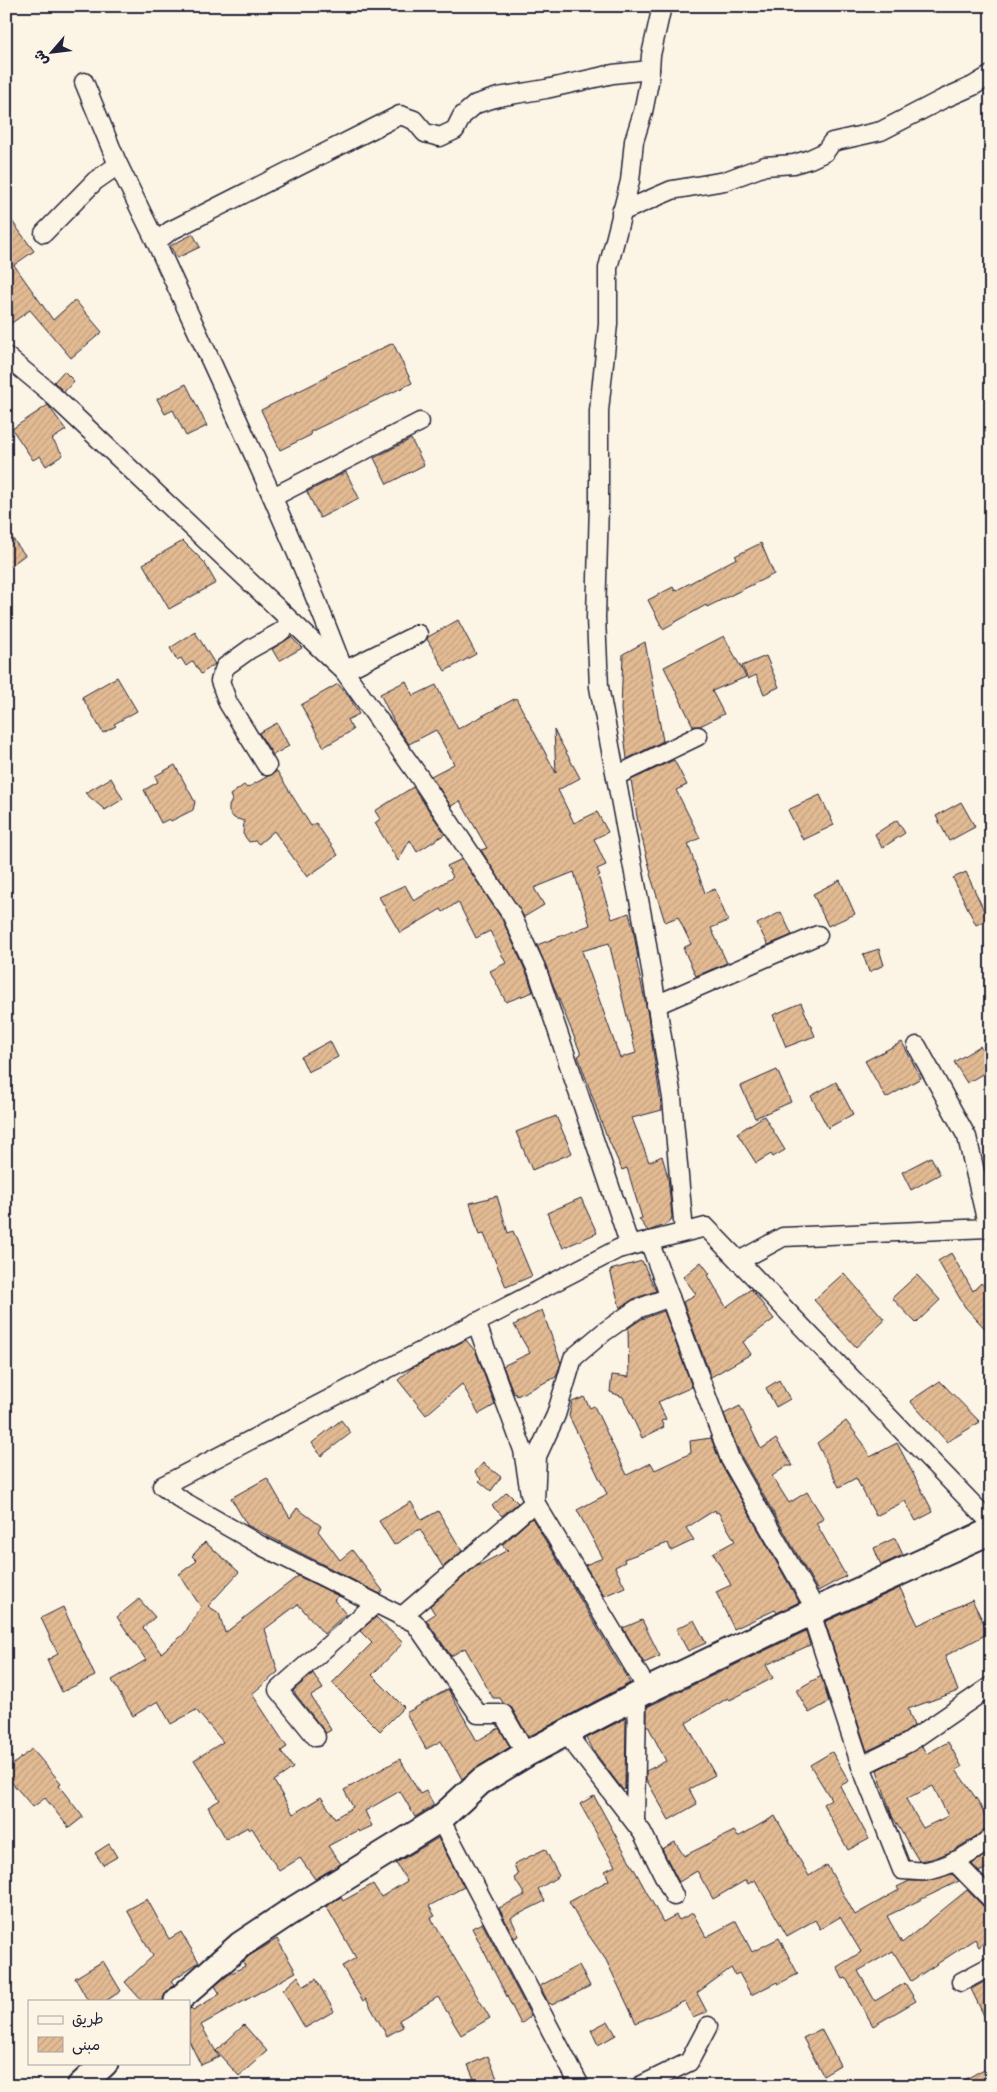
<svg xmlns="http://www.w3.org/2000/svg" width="997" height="2092" font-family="'Indie Flower','Playpen Sans Arabic',sans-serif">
	<defs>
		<pattern id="building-hatch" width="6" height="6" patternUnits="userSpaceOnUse" patternTransform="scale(1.25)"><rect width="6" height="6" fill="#e3bb93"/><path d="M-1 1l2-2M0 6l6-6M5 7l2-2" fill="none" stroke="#c2a080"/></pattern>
	</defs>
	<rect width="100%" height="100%" fill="#fcf5e5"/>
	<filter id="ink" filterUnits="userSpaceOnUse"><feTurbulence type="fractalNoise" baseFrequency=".02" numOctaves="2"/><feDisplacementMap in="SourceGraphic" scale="10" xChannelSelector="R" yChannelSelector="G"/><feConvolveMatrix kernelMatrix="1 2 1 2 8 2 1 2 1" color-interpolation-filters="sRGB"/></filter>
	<g filter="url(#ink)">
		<g fill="url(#building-hatch)" stroke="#22223b" fill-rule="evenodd">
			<polygon points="6,213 34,251 14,265 53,320 75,300 102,332 71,358 30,310 6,327"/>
			<polygon points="193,234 200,247 177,258 170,246"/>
			<polygon points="393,343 412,383 310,432 311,435 280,450 261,410 327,377 326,375"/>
			<polygon points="64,371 74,381 64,392 54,382"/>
			<polygon points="186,384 207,426 186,436 173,410 165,414 157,399"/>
			<polygon points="48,405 66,430 52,439 63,455 46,466 40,456 33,460 12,429"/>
			<polygon points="411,439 424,465 387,484 374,458"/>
			<polygon points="346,472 359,498 320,518 307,492"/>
			<polygon points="6,530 25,555 6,569"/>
			<polygon points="183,541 204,562 216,583 169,609 143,564"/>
			<polygon points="761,543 774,574 707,607 706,605 663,629 648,600 673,587 675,591 737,558 735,556"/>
			<polygon points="458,620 476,654 445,671 427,639 428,637"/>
			<polygon points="195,632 215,664 201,674 193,661 186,666 181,658 177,660 170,648"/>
			<polygon points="724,636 746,677 712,691 724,714 700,726 693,726 664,667"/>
			<polygon points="291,637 302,648 279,661 272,649"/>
			<polygon points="645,642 663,741 627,759 621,710 623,654"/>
			<polygon points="766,656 779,687 764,694 756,675 748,679 742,666"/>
			<polygon points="117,677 137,711 114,724 116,726 103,733 82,697"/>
			<path d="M406 681 413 696 436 685 458 729 516 698 556 773 554 730 580 778 558 790 574 823 597 812 608 832 594 839 606 865 597 869 600 875 598 876 612 919 629 913 633 928 638 958 636 959 647 1010 662 1110 632 1118 649 1162 662 1156 668 1177 672 1217 670 1222 665 1225 648 1231 639 1219 642 1218 627 1168 622 1170 603 1127 578 1056 581 1054 537 945 590 925 574 872 534 888 544 905 524 917 481 850 487 848 460 801 451 806 431 776 454 764 436 730 409 744 396 726 380 694ZM609 943 636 1053 620 1058 582 951Z"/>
			<polygon points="338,684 350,698 359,714 347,720 353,730 324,747 301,705"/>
			<polygon points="277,723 289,746 273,755 259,733"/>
			<polygon points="674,760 687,785 676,790 700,838 688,844 705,893 715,889 728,921 711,928 727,963 696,976 683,948 691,944 678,917 665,922 650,874 651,873 638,823 631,780"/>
			<polygon points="175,765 195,802 193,810 171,821 169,819 161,823 144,790 158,782 155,776"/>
			<polygon points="277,771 311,826 316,823 338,855 307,877 274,831 259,844 255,841 249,842 243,834 244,821 234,818 229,812 229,806 232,800 230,795 244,785 247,788"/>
			<polygon points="111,778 123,799 105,810 85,793"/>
			<polygon points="413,787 445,834 417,852 410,840 398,861 375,823 380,819 375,811"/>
			<polygon points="820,795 834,825 803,840 788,810"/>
			<polygon points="961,802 975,827 949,841 936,816"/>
			<polygon points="897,820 905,833 882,848 875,834"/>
			<polygon points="462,859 502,919 527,974 533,992 506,1002 490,971 506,963 490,931 476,938 458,902 443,912 441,909 400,933 379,897 405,885 414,901 453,877 447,866"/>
			<polygon points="966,872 988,919 976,925 953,878"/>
			<polygon points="840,880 855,914 828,926 813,894"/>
			<polygon points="781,912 792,935 768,945 757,924"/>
			<polygon points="879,949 884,965 869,972 863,954"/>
			<polygon points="801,1003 815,1036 786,1047 773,1015"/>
			<polygon points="330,1041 338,1057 308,1072 301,1057"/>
			<polygon points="902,1042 921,1078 886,1098 865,1061"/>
			<polygon points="980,1046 991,1065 991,1069 967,1083 954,1062"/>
			<polygon points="777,1070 791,1102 755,1118 741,1086"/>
			<polygon points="836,1082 853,1114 828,1128 811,1096"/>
			<polygon points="556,1116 572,1153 532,1170 516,1132"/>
			<polygon points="764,1116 785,1150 773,1157 771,1154 756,1163 737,1133"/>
			<polygon points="931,1157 940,1174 911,1190 902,1172"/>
			<polygon points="497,1196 508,1233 513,1231 532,1276 506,1287 484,1234 479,1235 470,1203"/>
			<polygon points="581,1198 597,1233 563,1248 547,1213"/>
			<polygon points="951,1253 973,1291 981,1283 991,1294 991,1335 965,1307 938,1261"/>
			<polygon points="642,1261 656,1291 633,1299 620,1308 610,1270"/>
			<polygon points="701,1262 710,1274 708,1275 726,1307 751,1289 774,1319 743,1342 751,1354 711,1377 683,1302 696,1294 683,1277"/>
			<polygon points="844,1273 885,1320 856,1347 814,1300"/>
			<polygon points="917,1275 940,1300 916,1323 892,1298"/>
			<polygon points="542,1310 561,1363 556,1377 517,1396 515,1393 514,1394 503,1366 530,1353 514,1325"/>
			<polygon points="664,1311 692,1387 658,1402 666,1419 661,1421 664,1427 642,1438 623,1397 610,1392 612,1375 629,1377 628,1328 642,1319"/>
			<polygon points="466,1340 476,1352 495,1405 479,1414 462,1384 426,1415 398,1380 412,1368"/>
			<polygon points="779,1380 790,1399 776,1407 766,1388"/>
			<polygon points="940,1381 980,1422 947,1442 910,1401"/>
			<polygon points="584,1397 590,1408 594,1406 627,1475 651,1463 655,1470 691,1453 690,1441 711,1438 721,1464 799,1602 777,1613 775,1610 734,1629 716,1592 731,1585 713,1553 735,1541 718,1512 716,1513 715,1510 686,1528 694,1540 671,1551 668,1543 624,1559 625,1562 615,1567 625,1587 604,1596 585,1565 603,1558 577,1510 607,1494 569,1416 572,1402"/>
			<polygon points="740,1406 761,1449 776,1439 793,1466 787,1466 772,1476 789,1503 807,1492 824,1519 816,1523 846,1576 818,1591 740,1454 724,1414"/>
			<polygon points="341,1420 351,1433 321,1456 312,1443"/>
			<polygon points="846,1421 863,1443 870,1457 897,1443 933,1512 916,1521 905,1501 876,1516 856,1478 839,1487 817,1443"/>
			<polygon points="483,1463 501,1477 491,1491 479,1481 481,1479 475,1472"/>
			<polygon points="267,1478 290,1518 297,1508 321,1526 318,1531 340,1560 352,1550 383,1591 380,1594 247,1525 231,1498"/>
			<polygon points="507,1492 518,1503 502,1516 492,1506"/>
			<polygon points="411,1502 422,1520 438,1511 462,1551 443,1567 420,1529 394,1545 379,1521"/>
			<polygon points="532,1518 630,1683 528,1737 512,1708 503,1703 500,1698 493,1698 465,1648 451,1656 426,1620 435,1614 430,1606 474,1568 508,1550 502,1545"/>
			<polygon points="895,1538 903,1555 881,1565 874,1548"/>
			<polygon points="205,1542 239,1572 208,1606 219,1613 225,1633 298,1576 339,1596 334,1600 346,1614 324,1634 298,1604 265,1629 278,1672 252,1694 287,1747 281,1751 293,1768 274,1781 293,1814 321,1797 335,1818 353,1807 344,1790 400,1759 420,1794 426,1791 434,1805 415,1817 400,1791 365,1811 372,1826 359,1832 358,1830 328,1846 341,1864 315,1879 300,1858 279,1871 252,1828 249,1830 248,1827 226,1839 208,1807 220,1800 194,1760 223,1742 196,1710 171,1724 158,1701 133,1716 112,1680 146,1660 117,1617 139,1599 155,1617 143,1628 161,1653 184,1634 201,1607 179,1574 197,1561 192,1556"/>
			<polygon points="900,1588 918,1625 972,1600 989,1633 945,1656 958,1691 908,1709 914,1726 903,1734 867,1751 825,1622"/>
			<polygon points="63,1607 95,1676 62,1692 47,1660 58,1654 41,1618"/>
			<polygon points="376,1617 403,1643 372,1675 404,1707 380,1731 332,1683 372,1643 360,1631"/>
			<polygon points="642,1620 660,1656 644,1663 623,1628"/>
			<polygon points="694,1620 706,1643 688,1651 676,1629"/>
			<polygon points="806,1631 810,1645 766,1665 773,1678 730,1700 728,1698 686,1723 715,1775 689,1789 697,1804 669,1820 646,1779 646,1771 666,1761 647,1724 647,1707"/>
			<polygon points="313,1673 323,1689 311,1696 331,1730 326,1733 293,1691"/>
			<polygon points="821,1676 829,1702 809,1713 796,1690"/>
			<polygon points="448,1689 477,1741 499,1728 510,1747 473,1770 462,1779 441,1741 426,1749 406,1713"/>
			<polygon points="626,1718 625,1789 623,1790 593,1750 587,1738"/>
			<path d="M948 1742 962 1767 956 1770 978 1801 990 1827 953 1851 932 1859 919 1861 892 1816 877 1770 922 1746 926 1754ZM933 1786 948 1816 923 1828 906 1799Z"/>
			<polygon points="32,1749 61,1783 59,1786 83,1817 69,1828 45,1798 33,1807 6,1776 6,1770"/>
			<polygon points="832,1752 849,1781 840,1786 869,1839 848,1850 823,1804 831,1799 810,1765"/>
			<polygon points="594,1796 663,1922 676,1915 679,1920 693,1913 706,1937 736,1921 752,1952 779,1938 798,1974 778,1984 777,1982 751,1995 739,1973 735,1975 731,1968 697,1993 707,2012 693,2018 685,2001 636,2023 606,1960 581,1924 569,1902 609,1880 605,1871 615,1866 580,1804"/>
			<polygon points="775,1816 809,1876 827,1865 855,1915 899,1890 897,1887 909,1881 928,1881 952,1874 959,1881 887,1916 902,1943 967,1890 991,1914 991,1938 979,1947 975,1939 911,1981 893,1951 858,1971 875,2001 905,1983 916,2001 873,2026 846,1978 843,1979 837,1967 861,1952 840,1917 820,1929 815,1920 787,1936 755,1880 748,1884 746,1880 713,1899 697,1871 679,1882 662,1849 675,1842 684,1856 734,1831 738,1837"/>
			<polygon points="438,1838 464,1887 429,1906 435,1916 431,1918 490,2018 461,2035 438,1997 399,2020 403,2027 387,2036 366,1999 363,2001 342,1966 356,1958 326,1906 341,1897 343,1901 373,1884 381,1897 407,1881 396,1863"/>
			<polygon points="109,1844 117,1857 103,1865 95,1853"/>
			<polygon points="545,1849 559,1876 538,1889 545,1901 511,1918 519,1936 514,1938 499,1908 525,1895 514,1878 518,1875 514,1864"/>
			<polygon points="991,1851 991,1866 979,1872 972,1864"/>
			<polygon points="147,1899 169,1939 181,1932 199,1962 171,1981 174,1984 167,1991 163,2001 142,2001 125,1982 153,1956 127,1910"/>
			<polygon points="482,1923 531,2016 521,2024 472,1928"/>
			<polygon points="277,1939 296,1972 201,2025 219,2057 201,2065 189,2041 189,2010 191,2008 193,2010 220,1994 215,1986 228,1975 245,1966 243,1962 249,1956"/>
			<polygon points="103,1961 121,1991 106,2001 88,2001 75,1978"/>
			<polygon points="579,1965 590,1986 552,2005 550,2003 549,2004 540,1986"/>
			<polygon points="298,1976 304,1986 316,1979 334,2011 305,2028 283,1990"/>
			<polygon points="984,1982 991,1997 991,2030 971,1989"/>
			<polygon points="608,2021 616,2035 598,2045 591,2030"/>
			<polygon points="244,2025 267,2051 239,2076 216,2051"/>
			<polygon points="821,2029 840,2065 823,2075 803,2038"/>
			<polygon points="488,2056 500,2086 477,2086 468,2065"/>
			<polygon points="991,2065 991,2086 954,2086"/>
		</g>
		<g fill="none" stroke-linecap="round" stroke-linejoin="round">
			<g stroke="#22223b" stroke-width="21">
				<g id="street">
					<polyline points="662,6 651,55 649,82 643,112 634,141 630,181 608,268 608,324 599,411 599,503 596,618 599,687 643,921 672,1098 684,1232"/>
					<polyline points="84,82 116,160 156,242"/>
					<polyline points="621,212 672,190 725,181 765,166 794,164 810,159 825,152 832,142 881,131 943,99 973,86 991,75"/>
					<polyline points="44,233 95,181 118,165"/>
					<polyline points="6,356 47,390 344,671 420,778 511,914 537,970 630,1246"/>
					<polyline points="273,497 420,422"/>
					<path d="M418 634 344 671C289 525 221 384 156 242L170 231 400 115 414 120 425 133 440 137 455 130 462 116 476 104 498 97 546 89 613 74 650 70"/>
					<polyline points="267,766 228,703 220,681 225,667 250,649 279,633 292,622"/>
					<polyline points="616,776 698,736"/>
					<polyline points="656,1005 818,935"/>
					<path d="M649 1241 730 1459 816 1610 814 1622 861 1766 902 1870C910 1870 918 1872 926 1871 949 1867 974 1853 991 1837"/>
					<polyline points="739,1261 783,1237 988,1228 967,1137 917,1046"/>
					<polyline points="476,1322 523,1450 530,1494 648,1690"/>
					<polyline points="401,1617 535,1502 537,1456 556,1415 573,1358 604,1332 637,1309 670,1297"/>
					<polyline points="566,1733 642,1832 674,1896"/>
					<polyline points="316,1737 278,1690 375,1604"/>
					<polyline points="526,1754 503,1714 478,1714 415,1623 260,1545 183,1501 162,1486 618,1249 706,1227 991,1523"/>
					<polyline points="861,1766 908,1743 991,1686"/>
					<polyline points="440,1819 580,2086"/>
					<polyline points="635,1822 637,1696"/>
					<polyline points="954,1861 991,1899"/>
					<polyline points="961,1982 991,1966"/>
					<polyline points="640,2086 689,2062 708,2026"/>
				</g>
			</g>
			<g stroke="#22223b" stroke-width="29">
				<g id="secondary">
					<polyline points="177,2001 240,1945 288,1913 440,1819 480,1782 526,1754 648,1690 816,1610 991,1531"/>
					<polyline points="80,2086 105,2063"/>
				</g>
			</g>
			<use href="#street" stroke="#fcf5e5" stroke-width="18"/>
			<use href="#secondary" stroke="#fcf5e5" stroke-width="25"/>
		</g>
	</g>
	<rect width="997" height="2092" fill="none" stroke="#fcf5e5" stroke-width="25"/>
	<rect x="12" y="12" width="972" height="2067" fill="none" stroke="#22223b" stroke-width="2" filter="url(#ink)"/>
	<rect x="28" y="2000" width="162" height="65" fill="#fcf5e5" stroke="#a5a1a1"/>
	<rect x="38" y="2016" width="25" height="8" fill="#fcf5e5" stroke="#a5a1a1"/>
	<text x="72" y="2024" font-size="15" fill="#22223b">طريق</text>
	<rect x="38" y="2037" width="25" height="15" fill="url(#building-hatch)" stroke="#a5a1a1"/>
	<text x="72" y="2050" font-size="15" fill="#22223b">مبنى</text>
	<g transform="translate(52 52) rotate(242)" stroke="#fcf5e5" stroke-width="4" paint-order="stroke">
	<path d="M0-4L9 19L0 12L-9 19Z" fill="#22223b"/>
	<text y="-8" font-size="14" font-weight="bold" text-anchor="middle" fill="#22223b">ش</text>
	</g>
</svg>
